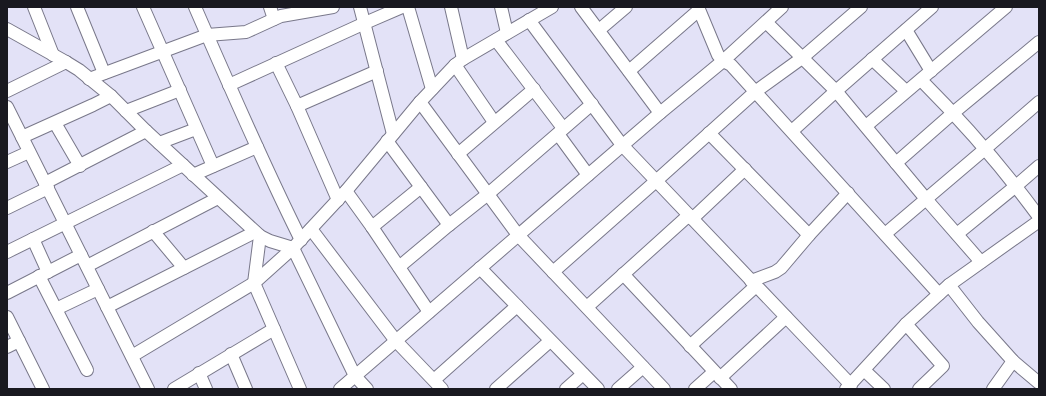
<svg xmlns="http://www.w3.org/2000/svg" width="1046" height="396" font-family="'IBM Plex Sans',sans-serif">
	<rect width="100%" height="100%" fill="#e3e2f7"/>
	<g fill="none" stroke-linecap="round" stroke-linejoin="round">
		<g stroke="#79788a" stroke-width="14">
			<g id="minor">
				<polyline points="34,7 53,55"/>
				<polyline points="77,7 104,73"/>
				<polyline points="143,7 213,166"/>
				<path d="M195 7C229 85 263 164 301 240"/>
				<polyline points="270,7 274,19"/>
				<polyline points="360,7 393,134"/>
				<polyline points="408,7 432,89"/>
				<polyline points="451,7 463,59"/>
				<polyline points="501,7 507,33"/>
				<polyline points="581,7 660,113"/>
				<polyline points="698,7 718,55 723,61 731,65 939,294"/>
				<polyline points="529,20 622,145 851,385"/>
				<polyline points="766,22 836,91 926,199 981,262"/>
				<polyline points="7,29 66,62 79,70 111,96 146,131 260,236 270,241 293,248 355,376 367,389"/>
				<polyline points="599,30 626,7"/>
				<polyline points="906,30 931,71"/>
				<polyline points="496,40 563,128"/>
				<polyline points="872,59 906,91"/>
				<polyline points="276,63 297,106 338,200"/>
				<polyline points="455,65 494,122"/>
				<polyline points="629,71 699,10"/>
				<polyline points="89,79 207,35 246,32 281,16 333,7"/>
				<path d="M921 80C964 123 1003 168 1039 217"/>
				<polyline points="229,85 365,23 402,7"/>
				<polyline points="7,91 66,62"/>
				<polyline points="420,102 518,235 664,389"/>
				<polyline points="297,106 377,71"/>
				<polyline points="7,107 148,389"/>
				<polyline points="126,111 180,90"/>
				<polyline points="55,123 80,166"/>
				<polyline points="866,126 1006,7"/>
				<polyline points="792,131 836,91 932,7"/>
				<polyline points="709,133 809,235"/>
				<polyline points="558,134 588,175"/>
				<polyline points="22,137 93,105 111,96"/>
				<polyline points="387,141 449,225"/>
				<polyline points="159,143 196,129"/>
				<polyline points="458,154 534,89"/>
				<polyline points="7,162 29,152"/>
				<polyline points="896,163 953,113 1039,42"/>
				<polyline points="193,175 257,147"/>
				<polyline points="45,183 146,131"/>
				<polyline points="346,191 372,227 429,312"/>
				<polyline points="7,208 48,188"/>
				<polyline points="692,219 745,169"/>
				<polyline points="372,227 421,187"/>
				<polyline points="311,229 396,341 442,389"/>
				<polyline points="153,231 184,268"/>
				<polyline points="885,234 985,149 1039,102"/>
				<polyline points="957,234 1016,186 1039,166"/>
				<polyline points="260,236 254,283 300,389"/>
				<polyline points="33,239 48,272"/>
				<polyline points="7,252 183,165"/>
				<polyline points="87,266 218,198"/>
				<polyline points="399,267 449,225 488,194 592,104"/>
				<polyline points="480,268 598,389"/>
				<polyline points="553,272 656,181 755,92 802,58 861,7"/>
				<polyline points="623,274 731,389"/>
				<polyline points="39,276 87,370"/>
				<polyline points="751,281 775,272 781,268 809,235 848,193"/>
				<polyline points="949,285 978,322 1013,361 1039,383"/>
				<polyline points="7,293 81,255"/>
				<polyline points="107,307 255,232"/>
				<polyline points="587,307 689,215"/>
				<polyline points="56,309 98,289"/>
				<polyline points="7,317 43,389"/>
				<polyline points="906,324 943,366 919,389"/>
				<polyline points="690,346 756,286"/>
				<polyline points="7,347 19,341"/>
				<polyline points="231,354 246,389"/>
				<polyline points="132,356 254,283 293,248 346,191 420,102 455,65 463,59 552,7"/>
				<polyline points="864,370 884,389"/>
				<polyline points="199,373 206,389"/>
				<polyline points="720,378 786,317"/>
				<polyline points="434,380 517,306"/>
				<polyline points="174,389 274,329"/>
				<polyline points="340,389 660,113 723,61 782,7"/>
				<polyline points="496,389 550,341"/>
				<polyline points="566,389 583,374"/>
				<polyline points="618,389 643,367"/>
				<polyline points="695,389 714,372"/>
				<polyline points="846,389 906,324 949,285 1039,221"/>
				<polyline points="993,389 1013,361"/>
			</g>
		</g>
		<use href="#minor" stroke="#fff" stroke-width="12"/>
	</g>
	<rect width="1046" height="396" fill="none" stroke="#191920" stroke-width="16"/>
</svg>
